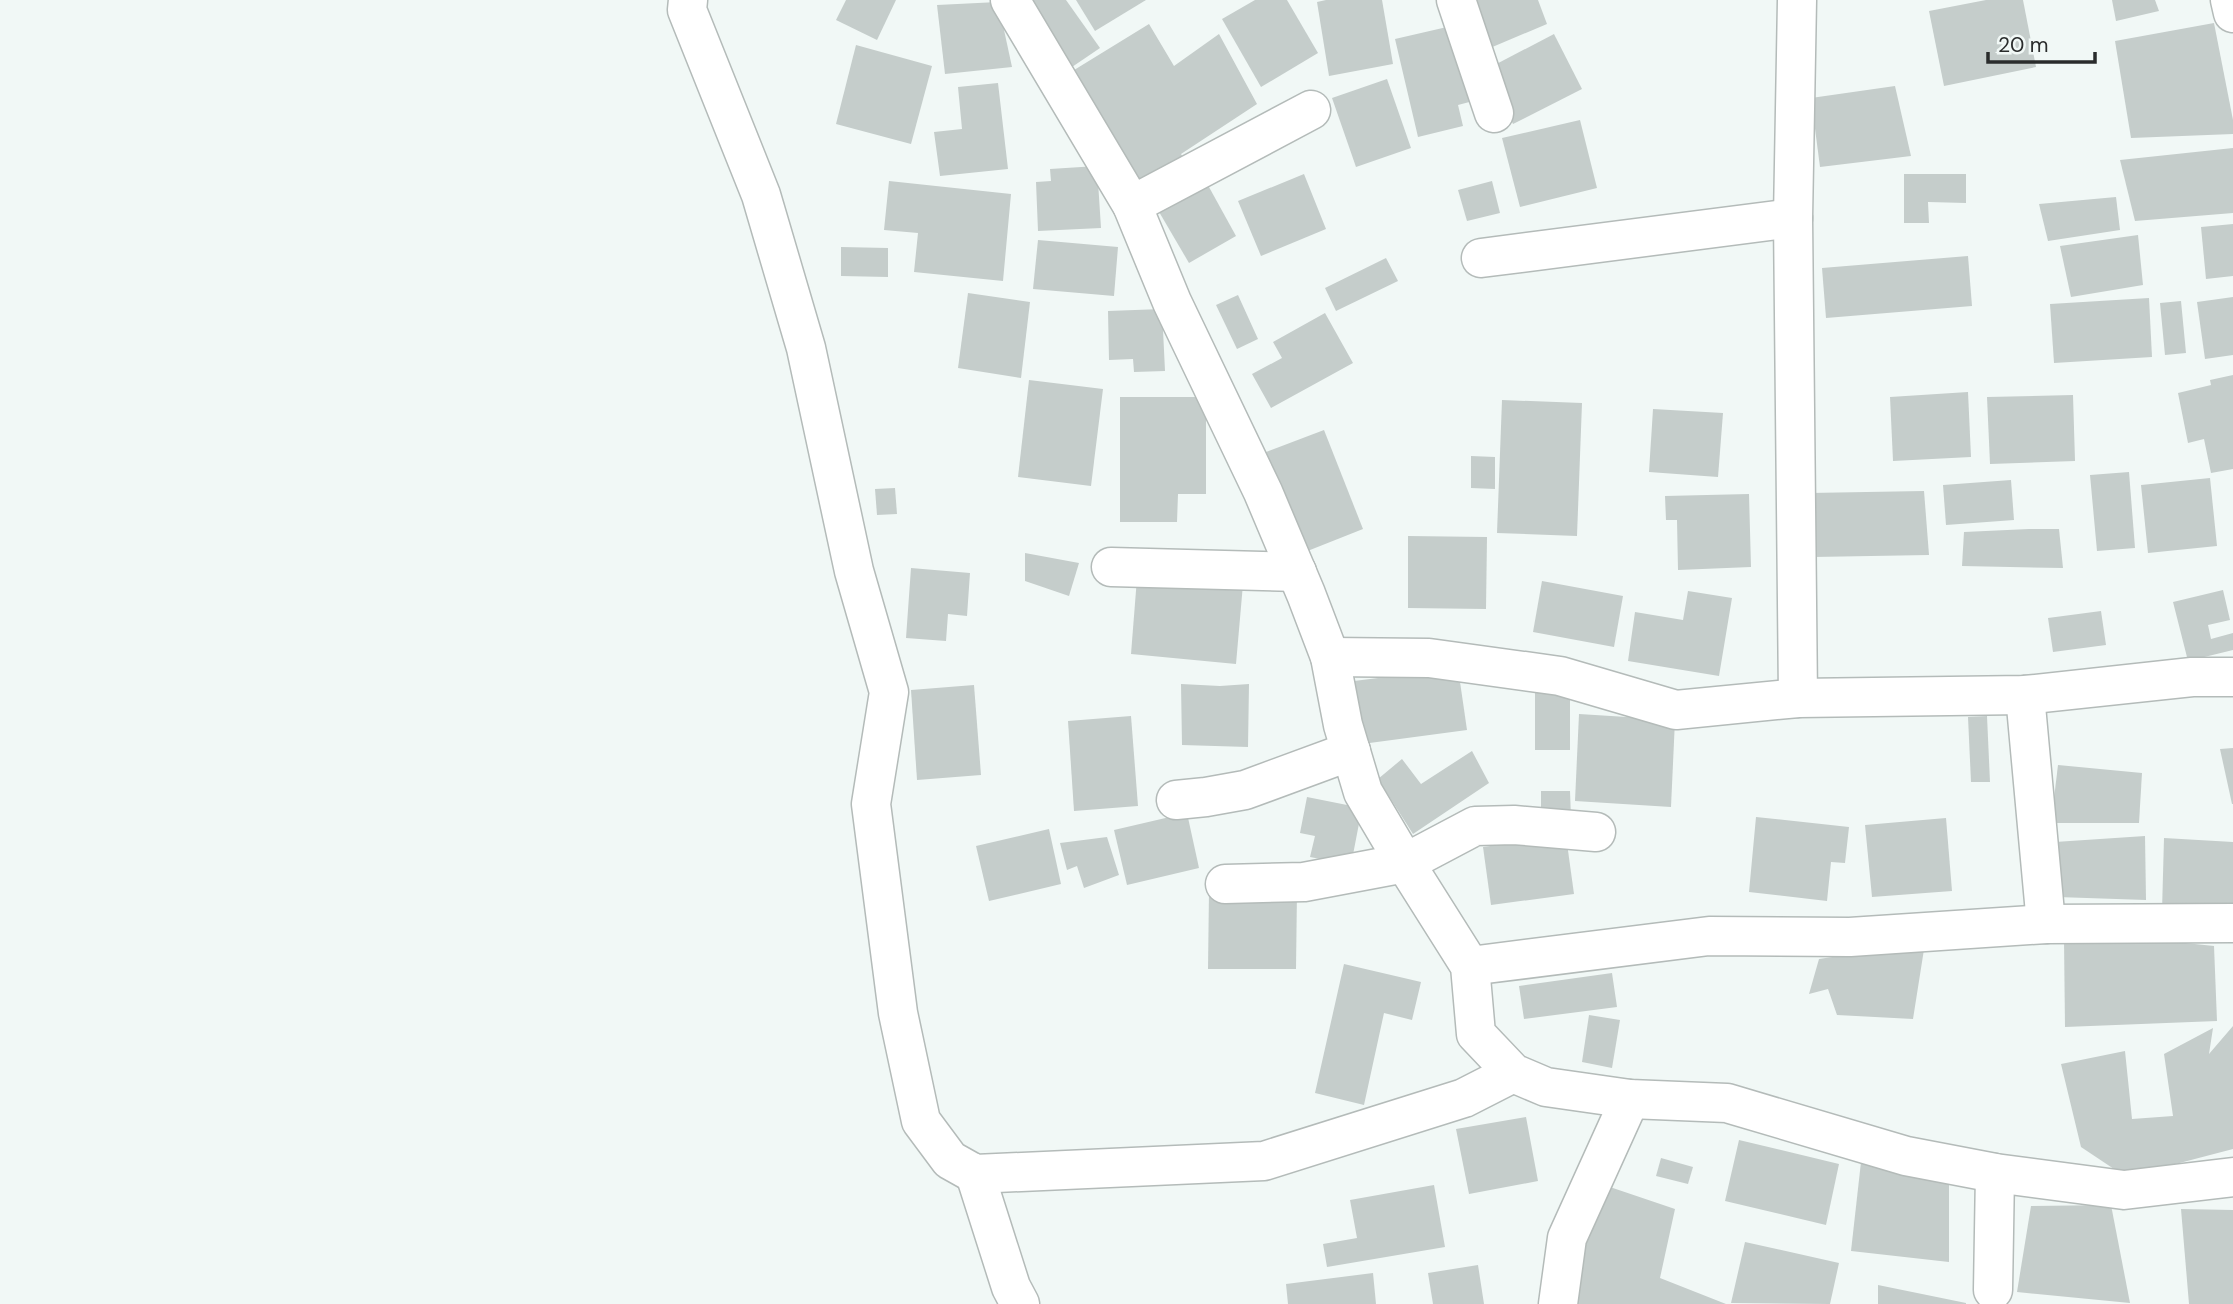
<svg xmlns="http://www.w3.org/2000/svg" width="2233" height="1304" font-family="'DM Sans',sans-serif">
	<rect width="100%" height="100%" fill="#f1f8f6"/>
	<g fill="#c5cdcb">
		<polygon points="846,0 896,0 877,40 836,20"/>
		<polygon points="1026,0 1066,0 1100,48 1072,67"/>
		<polygon points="1076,0 1146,0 1095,31"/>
		<polygon points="1255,0 1287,0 1318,53 1261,87 1222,19"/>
		<polygon points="1326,0 1382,0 1393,64 1329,76 1317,2"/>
		<polygon points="1469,0 1538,0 1547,24 1483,51"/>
		<polygon points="1986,0 2023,0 2036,67 1944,86 1929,11"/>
		<polygon points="2112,0 2155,0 2159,11 2116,21"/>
		<polygon points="998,2 1012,67 945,74 937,5"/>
		<polygon points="2214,23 2233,120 2233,134 2131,138 2115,41"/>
		<polygon points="1149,24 1174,66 1219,34 1257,104 1181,154 1187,164 1139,194 1066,75"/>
		<polygon points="1460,24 1477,100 1458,105 1463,126 1418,137 1395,39"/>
		<polygon points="1554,34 1582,89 1513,124 1485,70"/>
		<polygon points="856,45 932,66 911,144 836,124"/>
		<polygon points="1387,79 1411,148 1356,167 1332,98"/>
		<polygon points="998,83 1008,169 940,176 934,132 962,129 958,87"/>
		<polygon points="1895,86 1911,156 1820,167 1811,98"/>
		<polygon points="1580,120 1597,188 1520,207 1502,138"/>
		<polygon points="2233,148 2233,213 2135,221 2120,160"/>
		<polygon points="1097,166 1101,228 1038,231 1036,182 1051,181 1050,169"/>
		<polygon points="1304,174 1326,229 1261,256 1238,201"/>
		<polygon points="1904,174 1966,174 1966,203 1928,202 1929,223 1904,223"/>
		<polygon points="1204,178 1236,236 1189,263 1155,205"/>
		<polygon points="889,181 1011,194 1003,281 914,272 918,233 884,230"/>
		<polygon points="1492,181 1500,213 1467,221 1458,190"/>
		<polygon points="2116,197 2120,230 2048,241 2039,204"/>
		<polygon points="2233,224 2233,276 2206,279 2201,227"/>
		<polygon points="2138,235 2143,285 2071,297 2060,246"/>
		<polygon points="1038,240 1118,247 1114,296 1033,289"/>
		<polygon points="841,247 888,248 888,277 841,276"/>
		<polygon points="1968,256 1972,306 1826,318 1822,268"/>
		<polygon points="1386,258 1398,281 1336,311 1325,288"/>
		<polygon points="968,293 1030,302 1021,378 958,368"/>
		<polygon points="1238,295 1258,339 1237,349 1216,305"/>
		<polygon points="2233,297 2233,355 2205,359 2197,302"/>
		<polygon points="2149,298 2152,357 2054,363 2050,304"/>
		<polygon points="2181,301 2186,353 2165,355 2160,303"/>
		<polygon points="1162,309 1165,371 1134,372 1133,359 1109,360 1108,311"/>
		<polygon points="1325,313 1353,363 1271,408 1252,374 1282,358 1273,342"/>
		<polygon points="2233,375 2233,469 2211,473 2204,439 2188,443 2178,393 2211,385 2210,380"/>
		<polygon points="1029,380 1103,389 1091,486 1018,477"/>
		<polygon points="1968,392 1971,457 1893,461 1890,397"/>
		<polygon points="2073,395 2075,461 1990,464 1987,397"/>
		<polygon points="1120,397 1206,397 1206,494 1178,494 1177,522 1120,522"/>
		<polygon points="1502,400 1582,403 1577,536 1497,533"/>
		<polygon points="1653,409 1723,413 1718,477 1649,472"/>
		<polygon points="1324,430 1363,529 1305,552 1266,452"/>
		<polygon points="1471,456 1495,457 1495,489 1471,488"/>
		<polygon points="2129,472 2135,548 2097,551 2090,475"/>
		<polygon points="2210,478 2217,546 2148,553 2141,485"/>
		<polygon points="2011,480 2014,520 1946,525 1943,485"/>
		<polygon points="895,488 897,514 877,515 875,489"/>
		<polygon points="1924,491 1929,555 1813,557 1809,493"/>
		<polygon points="1749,494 1751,567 1678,570 1677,520 1666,520 1665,496"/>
		<polygon points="2029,529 2059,529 2063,568 1962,566 1964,532"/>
		<polygon points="1408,536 1487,537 1486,609 1408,608"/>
		<polygon points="1025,553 1079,563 1069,596 1025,581"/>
		<polygon points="911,568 970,573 967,616 948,614 946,641 906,638"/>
		<polygon points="1137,578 1243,584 1236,664 1131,654"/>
		<polygon points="1542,581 1623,596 1614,647 1533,632"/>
		<polygon points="2223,590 2230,620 2208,625 2211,639 2233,633 2233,650 2188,661 2173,602"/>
		<polygon points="1688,591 1732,598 1719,676 1628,661 1635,612 1683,620"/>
		<polygon points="2101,611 2106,645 2053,652 2048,618"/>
		<polygon points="1458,668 1467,730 1362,744 1354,681"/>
		<polygon points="1181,684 1220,686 1249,684 1248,747 1182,745"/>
		<polygon points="974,685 981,775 917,780 911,690"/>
		<rect x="1535" y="685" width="35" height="65"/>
		<polygon points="1579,714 1675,720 1671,807 1575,801"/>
		<polygon points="1131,716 1138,806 1074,811 1068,721"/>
		<polygon points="1987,716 1990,782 1971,782 1968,717"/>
		<polygon points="2233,748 2233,804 2232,804 2220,749"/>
		<polygon points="1472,751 1489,783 1413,834 1378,779 1402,759 1421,784"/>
		<polygon points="2058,765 2142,773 2139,823 2051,823"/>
		<polygon points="1541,791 1570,791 1571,818 1541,818"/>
		<polygon points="1307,797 1362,808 1351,865 1310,857 1315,836 1300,833"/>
		<polygon points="1187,813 1199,868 1127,885 1114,830"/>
		<polygon points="1756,817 1849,827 1845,863 1831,862 1827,901 1749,892"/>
		<polygon points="1946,818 1952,891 1872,897 1865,825"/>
		<polygon points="1049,829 1061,884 989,901 976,846"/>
		<polygon points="1566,836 1574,894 1491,905 1483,847"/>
		<polygon points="2145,836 2146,900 2057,897 2055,842"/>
		<polygon points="1107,837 1119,875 1084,888 1077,866 1067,870 1060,843"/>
		<polygon points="2164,838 2233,842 2233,909 2162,911"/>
		<polygon points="1209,891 1297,891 1296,969 1208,969"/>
		<polygon points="2118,936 2214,946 2217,1021 2065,1027 2064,940"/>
		<polygon points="1925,943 1913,1019 1837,1015 1828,989 1809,994 1819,959"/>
		<polygon points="1344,964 1421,982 1412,1020 1384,1013 1364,1105 1315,1093"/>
		<polygon points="1612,973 1617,1007 1524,1019 1519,986"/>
		<polygon points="1589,1015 1620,1020 1612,1068 1582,1062"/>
		<polygon points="2233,1026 2233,1149 2126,1177 2081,1147 2061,1064 2125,1051 2132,1119 2173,1116 2164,1054 2213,1028 2209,1054"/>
		<polygon points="1526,1117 1538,1181 1469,1194 1456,1129"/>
		<polygon points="1739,1140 1839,1164 1826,1225 1725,1201"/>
		<polygon points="1661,1158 1693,1167 1688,1184 1656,1176"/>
		<polygon points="1861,1162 1949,1172 1949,1262 1851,1251"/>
		<polygon points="1434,1185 1445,1247 1327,1267 1323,1244 1357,1238 1350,1200"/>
		<polygon points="1604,1185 1675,1209 1660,1278 1726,1304 1572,1304 1575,1259"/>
		<polygon points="2111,1205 2130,1303 2017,1292 2031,1206"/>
		<polygon points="2181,1209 2233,1210 2233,1304 2189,1304"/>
		<polygon points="1745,1242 1839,1263 1830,1304 1731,1303"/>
		<polygon points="1478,1265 1484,1304 1433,1304 1428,1273"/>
		<polygon points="1373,1273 1376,1304 1288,1304 1286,1284"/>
		<polygon points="1878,1285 1966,1303 1966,1304 1878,1304"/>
	</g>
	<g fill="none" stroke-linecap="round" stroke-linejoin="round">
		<g stroke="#b4bbb9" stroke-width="41">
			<g id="minor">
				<polyline points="688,0 687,10 761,195 806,348 854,571 889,692 871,804 898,1013 921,1121 950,1160 975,1174 1264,1161 1464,1098 1513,1073"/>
				<polyline points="1010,0 1132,205 1172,302 1263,492 1306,594 1330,657 1343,725 1363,792 1405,863 1470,966 1476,1034 1513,1073 1546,1087 1630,1099 1727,1103 1906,1156 1995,1173 2124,1190 2233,1177"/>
				<polyline points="1456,0 1494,113"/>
				<polyline points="1797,0 1793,218 1798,698"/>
				<polyline points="2230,0 2233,13"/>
				<polyline points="1132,205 1311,110"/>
				<polyline points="1481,258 1793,218"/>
				<polyline points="1111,567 1297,572"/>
				<polyline points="1330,657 1429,658 1560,676 1676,710 1798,698 2025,695 2192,677 2233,677"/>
				<polyline points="2025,695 2046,924"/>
				<polyline points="1176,800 1206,797 1245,790 1351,751"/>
				<polyline points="1225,884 1304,882 1405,863 1475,826 1514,825 1596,832"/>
				<polyline points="1470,966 1709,936 1850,937 2046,924 2233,923"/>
				<polyline points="975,1174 1011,1287 1020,1304"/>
				<polyline points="1993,1290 1995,1173"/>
				<polyline points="1558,1304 1567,1238 1630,1099"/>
			</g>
		</g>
		<use href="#minor" stroke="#fff" stroke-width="38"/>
	</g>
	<path d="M1988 52v10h107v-10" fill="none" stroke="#2a2c2c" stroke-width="3.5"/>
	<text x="1998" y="52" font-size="21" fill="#2a2c2c" stroke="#f1f8f6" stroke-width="5" paint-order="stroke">20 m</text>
</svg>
